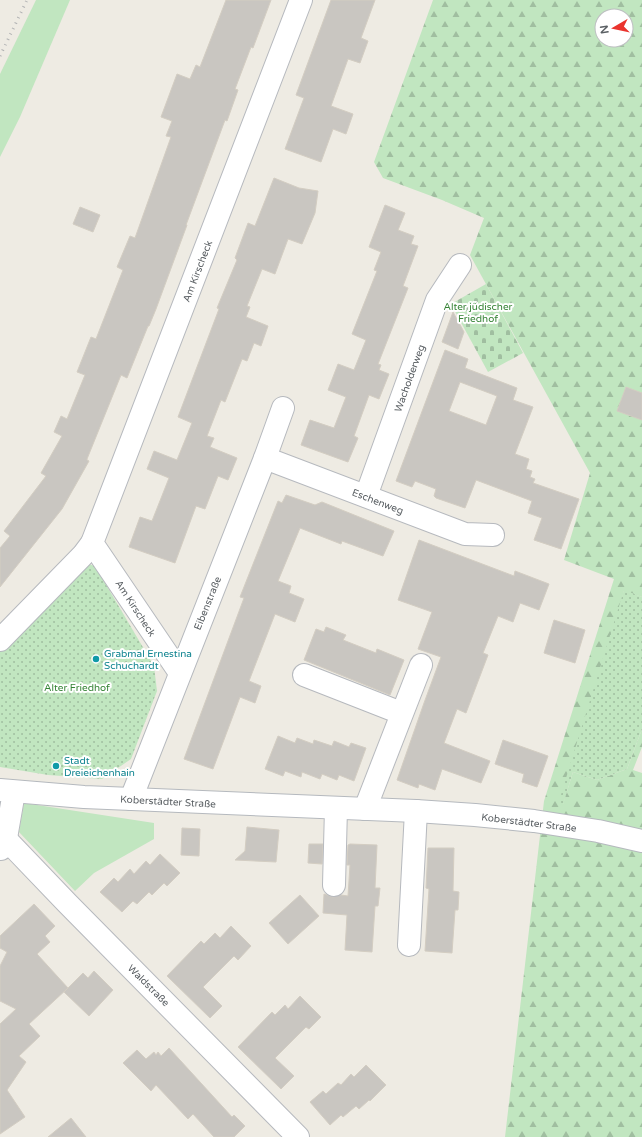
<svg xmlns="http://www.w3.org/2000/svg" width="642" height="1137" font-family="'Varela Round',sans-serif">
	<defs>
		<pattern id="forest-firs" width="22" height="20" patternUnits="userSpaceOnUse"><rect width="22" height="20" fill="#c1e6c0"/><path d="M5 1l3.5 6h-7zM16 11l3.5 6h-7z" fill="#a0bea0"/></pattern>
		<pattern id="cemetery-stones" width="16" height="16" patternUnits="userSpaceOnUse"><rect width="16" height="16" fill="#c1e6c0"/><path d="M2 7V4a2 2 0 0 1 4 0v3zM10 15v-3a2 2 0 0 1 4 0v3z" fill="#a0bea0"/></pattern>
		<pattern id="park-dots" width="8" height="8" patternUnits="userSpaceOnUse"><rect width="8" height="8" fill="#c1e6c0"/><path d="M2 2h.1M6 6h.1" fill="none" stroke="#a0bea0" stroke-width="1.8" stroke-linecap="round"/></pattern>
	</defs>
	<rect width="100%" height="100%" fill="#eeebe3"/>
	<g fill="#c1e6c0">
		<polygon points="36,0 70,0 20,117 0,157 0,74"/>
		<polygon points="24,803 154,823 154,839 94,873 75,891 19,832"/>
	</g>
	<path fill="url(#forest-firs)" fill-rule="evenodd" d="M433 0H642V597L624 591 563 804 573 772 597 780 627 769 642 729V747L633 770 642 773V1137H505L544 801 614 579 564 560 590 473 470 255 484 218 442 200 383 178 374 162ZM602 16H626V40H602Z"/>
	<polygon fill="url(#cemetery-stones)" points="486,284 523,353 488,372 451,304"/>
	<g fill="url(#park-dots)">
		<polygon points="88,564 95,566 154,666 157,691 131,759 102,779 48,775 0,767 0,650"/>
		<polygon points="624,590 642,597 642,729 627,769 597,780 573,772 563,804 558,804"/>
	</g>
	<g fill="#c9c6c1" stroke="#d3cdc2" fill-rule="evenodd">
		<polygon points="226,0 271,0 253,48 251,47 235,89 238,90 227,121 225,120 186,225 187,225 156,309 149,326 148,326 127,378 121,375 87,459 87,460 89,461 62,509 0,587 0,548 10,536 4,531 46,476 41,473 62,436 54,432 61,416 67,419 85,375 77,372 91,337 96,339 123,270 117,267 130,236 135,238 171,137 166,136 172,121 161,117 177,74 190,79 196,65 200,67"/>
		<polygon points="331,0 375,0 361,38 368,41 360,63 348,59 331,106 353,114 346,134 333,129 321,162 285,149 304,98 296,95"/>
		<polygon points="274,178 299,188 318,191 315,213 302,244 288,239 275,274 262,269 247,306 250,307 246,317 268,326 261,346 254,343 247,361 242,359 225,402 221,400 207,436 214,438 210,447 237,458 228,480 218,476 205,509 196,506 175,563 129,547 140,517 152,521 169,478 147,469 154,451 177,460 192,423 178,417 219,309 217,308 237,260 235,258 248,223 255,226"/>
		<polygon points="385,205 405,213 398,230 414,236 411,244 418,246 403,286 408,288 378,364 381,365 379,370 389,374 379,399 369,395 354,436 358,438 348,462 301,445 310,420 334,428 346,397 328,390 338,364 354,370 366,340 352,334 377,271 374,270 381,252 369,247"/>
		<polygon points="80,207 100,215 93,232 73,224"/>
		<polygon points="453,312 464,332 458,349 442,342"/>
		<path d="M445 350 468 359 465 368 517 388 513 400 533 407 515 454 529 459 526 469 532 471 530 477 535 479 533 483 579 499 561 549 534 540 542 518 528 513 532 501 476 480 465 508 436 498 434 496 436 489 415 481 412 487 396 481ZM460 382 497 396 486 425 449 411Z"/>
		<polygon points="626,387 642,393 642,420 617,411"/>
		<polygon points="286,495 315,505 322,502 394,531 383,556 342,541 341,544 300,528 278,581 291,586 289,593 304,599 295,622 275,614 249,681 261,686 255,703 240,697 213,769 184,759 244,598 240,597 278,501 282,503"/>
		<polygon points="419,540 514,576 515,571 549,584 539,610 520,603 513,622 498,616 483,653 488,655 466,713 457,709 444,743 490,761 481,783 442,769 435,790 419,784 418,788 397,780 424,703 441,657 418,649 432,612 398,600"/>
		<polygon points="554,620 585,630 575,663 544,653"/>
		<polygon points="326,627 346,635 343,640 376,653 377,649 404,660 390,695 304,660 316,629 324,632"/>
		<polygon points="278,736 295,743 297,738 313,744 314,740 332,746 334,741 349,747 351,743 366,748 354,781 339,775 337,780 322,774 320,779 302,772 301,777 285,771 283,776 265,769"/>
		<polygon points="503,740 548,756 537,787 522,782 524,774 495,764"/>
		<polygon points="247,827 279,830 276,862 235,860 245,851"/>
		<polygon points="182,828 200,829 199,856 181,855"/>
		<polygon points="309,844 323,844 322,864 308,863"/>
		<polygon points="350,844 377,845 375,888 380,888 378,906 375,906 372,952 345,950 347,915 323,913 324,894 333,897 341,895 348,896 350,865 347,865 348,845"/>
		<polygon points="428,848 454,848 453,891 459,892 458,910 455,910 452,953 425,951 429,889 426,888"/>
		<polygon points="160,854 180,873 167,886 164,883 152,895 149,892 137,904 133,901 122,912 100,892 114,878 118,882 130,869 134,874 146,861 150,865"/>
		<polygon points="300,895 319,916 288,944 269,923"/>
		<polygon points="34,904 55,926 45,936 50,942 37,954 68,988 29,1024 40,1036 19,1056 26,1062 7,1090 25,1117 0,1134 0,1024 16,1009 0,1001 0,966 7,952 0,948 0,936"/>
		<polygon points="231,926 251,946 238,960 234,956 203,987 222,1006 210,1018 167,976 201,941 204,944 215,933 220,938"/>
		<polygon points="94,971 113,990 89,1016 64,992 83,973 88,978"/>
		<polygon points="300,996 321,1017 309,1029 306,1027 275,1058 294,1076 281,1089 238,1047 272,1012 275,1015 285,1005 288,1009"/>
		<polygon points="169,1048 232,1117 234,1115 245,1126 234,1137 214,1137 193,1114 188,1119 156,1085 151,1091 123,1063 137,1050 146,1059 154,1052 156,1055 158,1052 161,1056"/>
		<polygon points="366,1065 386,1085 370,1101 369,1100 359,1109 356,1106 343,1117 341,1115 330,1125 310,1102 323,1091 326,1094 338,1083 341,1085 351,1074 354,1077"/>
		<polygon points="71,1118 86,1137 48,1137"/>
	</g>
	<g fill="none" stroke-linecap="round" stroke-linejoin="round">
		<g stroke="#b6b9be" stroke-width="24">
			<g id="street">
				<polyline points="265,458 465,534 493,535"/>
				<polyline points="366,496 437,300 460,265"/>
				<polyline points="0,640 83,555 92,543"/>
				<polyline points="180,673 92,543 301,0"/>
				<polyline points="304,675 401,713"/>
				<polyline points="131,799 265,458 283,408"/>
				<polyline points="365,809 421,665"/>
				<polyline points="0,833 67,903 298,1137"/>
				<polyline points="1,849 6,838 14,792"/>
				<polyline points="334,885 336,808"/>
				<polyline points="409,945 416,811"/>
			</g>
		</g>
		<g stroke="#b5b9be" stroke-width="24">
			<polyline id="secondary" points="0,790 84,797 416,811 475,815 534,821 598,831 642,841"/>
		</g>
		<use href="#street" stroke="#fff" stroke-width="22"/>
		<use href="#secondary" stroke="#fff" stroke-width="22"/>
		<polyline stroke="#b2b3b4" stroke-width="3" stroke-dasharray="1 5" stroke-linecap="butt" points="0,56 27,0"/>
	</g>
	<g fill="#0f9aa8" stroke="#fff" stroke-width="1.5">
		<circle cx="96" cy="659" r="4"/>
		<circle cx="56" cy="766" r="4"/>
	</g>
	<g text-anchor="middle" stroke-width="4" stroke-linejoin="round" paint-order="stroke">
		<g font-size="10" fill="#5b6064" stroke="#fff">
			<text transform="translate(197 271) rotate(-69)" y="4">Am Kirscheck</text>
			<text transform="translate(409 378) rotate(-70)" y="4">Wacholderweg</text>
			<text transform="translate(378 501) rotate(21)" y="4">Eschenweg</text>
			<text transform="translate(207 603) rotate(-68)" y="4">Eibenstraße</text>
			<text transform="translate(136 608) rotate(57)" y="4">Am Kirscheck</text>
			<text transform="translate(168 801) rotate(3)" y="4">Koberstädter Straße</text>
			<text transform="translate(529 822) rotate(7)" y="4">Koberstädter Straße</text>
			<text transform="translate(149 985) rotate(45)" y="4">Waldstraße</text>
		</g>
		<g font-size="10" fill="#348334" stroke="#fff">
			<text x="478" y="310">Alter jüdischer<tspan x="478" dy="12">Friedhof</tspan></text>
			<text x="77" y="691">Alter Friedhof</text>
		</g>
		<g font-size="10" fill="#0d838f" stroke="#fff" text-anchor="start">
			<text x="104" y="657">Grabmal Ernestina<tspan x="104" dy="12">Schuchardt</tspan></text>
			<text x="64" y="764">Stadt<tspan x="64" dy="12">Dreieichenhain</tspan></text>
		</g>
	</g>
	<g transform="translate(614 28) rotate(261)"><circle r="19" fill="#ffffff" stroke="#bdbfc1"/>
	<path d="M0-3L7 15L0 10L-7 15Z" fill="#ea342e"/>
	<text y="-6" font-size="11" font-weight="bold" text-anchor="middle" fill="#5b6064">N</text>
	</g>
</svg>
